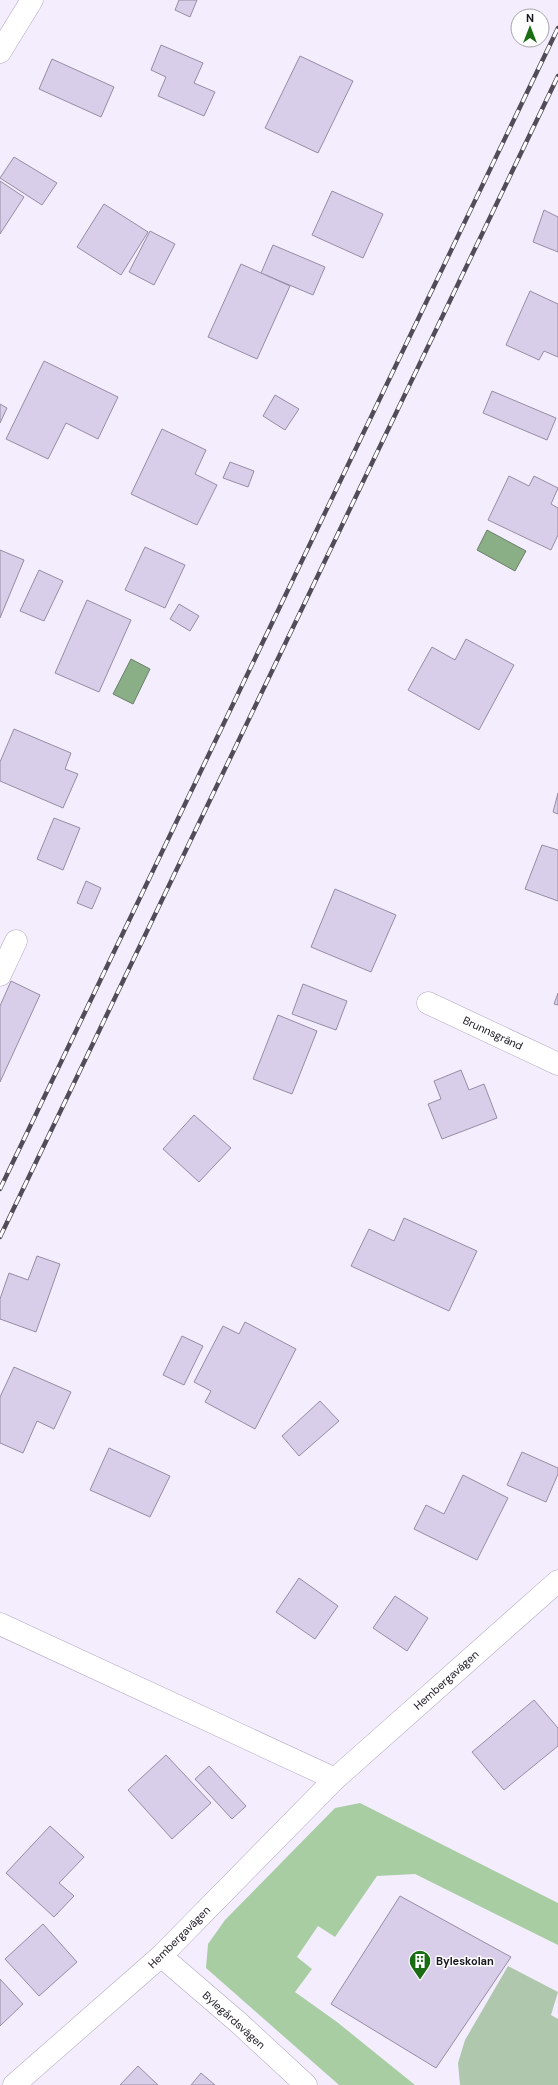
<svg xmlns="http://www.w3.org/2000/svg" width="558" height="2085" font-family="'DM Sans',sans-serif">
	<rect width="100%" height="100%" fill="#f4edfe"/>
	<polygon fill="#afc7ac" points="508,1966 558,1992 551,2015 558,2019 558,2085 460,2085 458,2063 465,2040"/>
	<polygon fill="#a8cda3" points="360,1803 558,1903 558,1945 415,1874 377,1876 335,1937 318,1926 297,1957 312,1969 295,1992 337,2022 415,2085 339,2085 206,1968 208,1944 225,1920 335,1808"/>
	<g fill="#8aae85" stroke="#698167">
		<polygon points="487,530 526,551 515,571 477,550"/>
		<polygon points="131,659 150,669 133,704 113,694"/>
	</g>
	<g fill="#d9cee9" stroke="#978ca5">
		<polygon points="179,0 197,0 190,17 175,10"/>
		<polygon points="161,45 203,63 194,83 215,92 204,116 158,96 166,77 151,70"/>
		<polygon points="300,56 353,81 318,153 265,128"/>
		<polygon points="52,59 114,87 101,117 39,89"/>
		<polygon points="14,157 57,183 42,205 0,178"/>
		<polygon points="0,181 24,197 0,234"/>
		<polygon points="332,191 383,214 363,258 312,235"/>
		<polygon points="104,204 148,232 121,275 77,247"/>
		<polygon points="544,210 558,217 558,252 533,242"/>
		<polygon points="150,231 175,244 154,285 129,272"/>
		<polygon points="273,245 325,267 313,295 261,273"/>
		<polygon points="241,264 290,286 257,359 208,337"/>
		<polygon points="530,291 558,304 558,357 544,351 539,360 506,345"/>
		<polygon points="44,361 118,397 98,439 66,423 48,459 6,439"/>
		<polygon points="492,391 556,418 547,440 483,413"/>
		<polygon points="275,395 299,409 285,430 263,416"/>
		<polygon points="0,404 7,408 0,423"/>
		<polygon points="162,429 206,450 195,474 217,485 197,525 131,494"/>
		<polygon points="230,462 254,471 248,487 223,478"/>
		<polygon points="509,476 529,486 534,476 558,488 551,504 558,508 558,535 551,550 488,520"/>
		<polygon points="145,547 185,565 165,608 125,590"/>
		<polygon points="0,550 24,560 0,618"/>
		<polygon points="39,570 63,581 44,621 20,611"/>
		<polygon points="87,600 131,620 99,692 55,673"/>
		<polygon points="179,604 199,616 190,631 170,619"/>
		<polygon points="466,639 514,665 479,730 408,690 432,647 455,660"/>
		<polygon points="14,729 71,753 65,769 78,774 63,808 0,781 0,762"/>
		<polygon points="558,793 558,814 553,812"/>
		<polygon points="54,818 80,828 63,870 37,859"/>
		<polygon points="542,845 558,850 558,901 525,889"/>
		<polygon points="86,881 101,888 92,909 77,903"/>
		<polygon points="335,889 396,915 371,972 311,947"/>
		<polygon points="11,981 40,995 0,1082 0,1006"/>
		<polygon points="303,984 347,1001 336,1030 292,1014"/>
		<polygon points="558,993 558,1005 554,1004"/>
		<polygon points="278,1015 317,1031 292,1094 253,1079"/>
		<polygon points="461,1070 469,1090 484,1084 497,1118 442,1139 428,1104 441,1099 434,1081"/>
		<polygon points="194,1115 231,1148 199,1182 163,1149"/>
		<polygon points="404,1218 477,1251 449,1311 351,1266 369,1229 394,1241"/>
		<polygon points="37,1256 60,1264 36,1332 0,1319 0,1299 9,1273 28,1280"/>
		<polygon points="245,1322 296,1349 255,1429 205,1402 211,1391 194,1382 223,1326 239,1334"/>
		<polygon points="182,1336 203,1346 184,1385 163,1375"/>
		<polygon points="14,1367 71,1392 54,1429 37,1421 23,1453 0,1443 0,1397"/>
		<polygon points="320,1401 339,1421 299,1456 282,1436"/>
		<polygon points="109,1448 170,1476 150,1517 90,1490"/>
		<polygon points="522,1452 558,1468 558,1474 546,1502 507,1485"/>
		<polygon points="463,1475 508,1498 477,1560 414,1529 426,1505 444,1514"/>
		<polygon points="299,1578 338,1606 315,1639 276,1612"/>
		<polygon points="395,1596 428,1618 407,1651 373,1628"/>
		<polygon points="534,1700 558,1728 558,1746 504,1790 472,1752"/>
		<polygon points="166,1755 211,1803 172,1839 128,1790"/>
		<polygon points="209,1766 246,1806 232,1819 195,1779"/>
		<polygon points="50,1826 84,1857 59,1883 74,1896 54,1917 6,1873"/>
		<polygon points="400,1896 511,1957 436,2068 331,2004"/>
		<polygon points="43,1924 77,1962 39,1996 5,1959"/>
		<polygon points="0,1979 23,2004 0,2026"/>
		<polygon points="138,2066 158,2085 120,2085"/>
		<polygon points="201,2073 215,2085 191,2085"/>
	</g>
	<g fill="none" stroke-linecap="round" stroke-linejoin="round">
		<g stroke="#b2a7c1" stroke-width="23">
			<g id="street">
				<polyline points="0,52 32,0"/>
				<polyline points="0,975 16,941"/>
				<polyline points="428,1003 558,1064"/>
				<polyline points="0,1624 335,1779"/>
				<polyline points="161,1956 239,2023 306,2085"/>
				<polyline points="14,2085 161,1956 335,1779 558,1581"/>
			</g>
		</g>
		<use href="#street" stroke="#fff" stroke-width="22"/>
		<g stroke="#514c58" stroke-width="4.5">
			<g id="rail">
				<polyline points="0,1189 558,28"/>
				<polyline points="0,1237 558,76"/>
			</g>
		</g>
		<use href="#rail" stroke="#fefefe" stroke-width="3" stroke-dasharray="9" stroke-linecap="butt"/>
	</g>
	<defs>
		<g id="building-pin" transform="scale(1.15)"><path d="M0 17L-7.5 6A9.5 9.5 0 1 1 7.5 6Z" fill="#1b6d14" stroke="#fefefe"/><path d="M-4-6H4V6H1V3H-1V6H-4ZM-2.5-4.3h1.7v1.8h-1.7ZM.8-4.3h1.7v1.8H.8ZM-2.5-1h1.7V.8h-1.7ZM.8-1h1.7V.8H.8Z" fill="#fff"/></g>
	</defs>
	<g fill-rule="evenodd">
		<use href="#building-pin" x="420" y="1961"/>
	</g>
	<g text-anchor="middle" stroke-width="3" stroke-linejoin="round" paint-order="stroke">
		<g font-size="11" fill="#1c1822" stroke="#fefefe">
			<text transform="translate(493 1033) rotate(25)" y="4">Brunnsgränd</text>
			<text transform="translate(446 1680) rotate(-42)" y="4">Hembergavägen</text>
			<text transform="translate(179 1937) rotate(-45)" y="4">Hembergavägen</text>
			<text transform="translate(234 2020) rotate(42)" y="4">Bylegårdsvägen</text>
		</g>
		<g font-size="11" font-weight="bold" fill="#1c1822" stroke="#fefefe" text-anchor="start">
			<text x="436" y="1965">Byleskolan</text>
		</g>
	</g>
	<g transform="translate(530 28)"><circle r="19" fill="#fefefe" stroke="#a4a2a6"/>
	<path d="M0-3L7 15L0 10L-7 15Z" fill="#1b6d14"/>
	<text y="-6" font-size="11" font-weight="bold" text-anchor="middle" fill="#1c1822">N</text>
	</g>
</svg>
